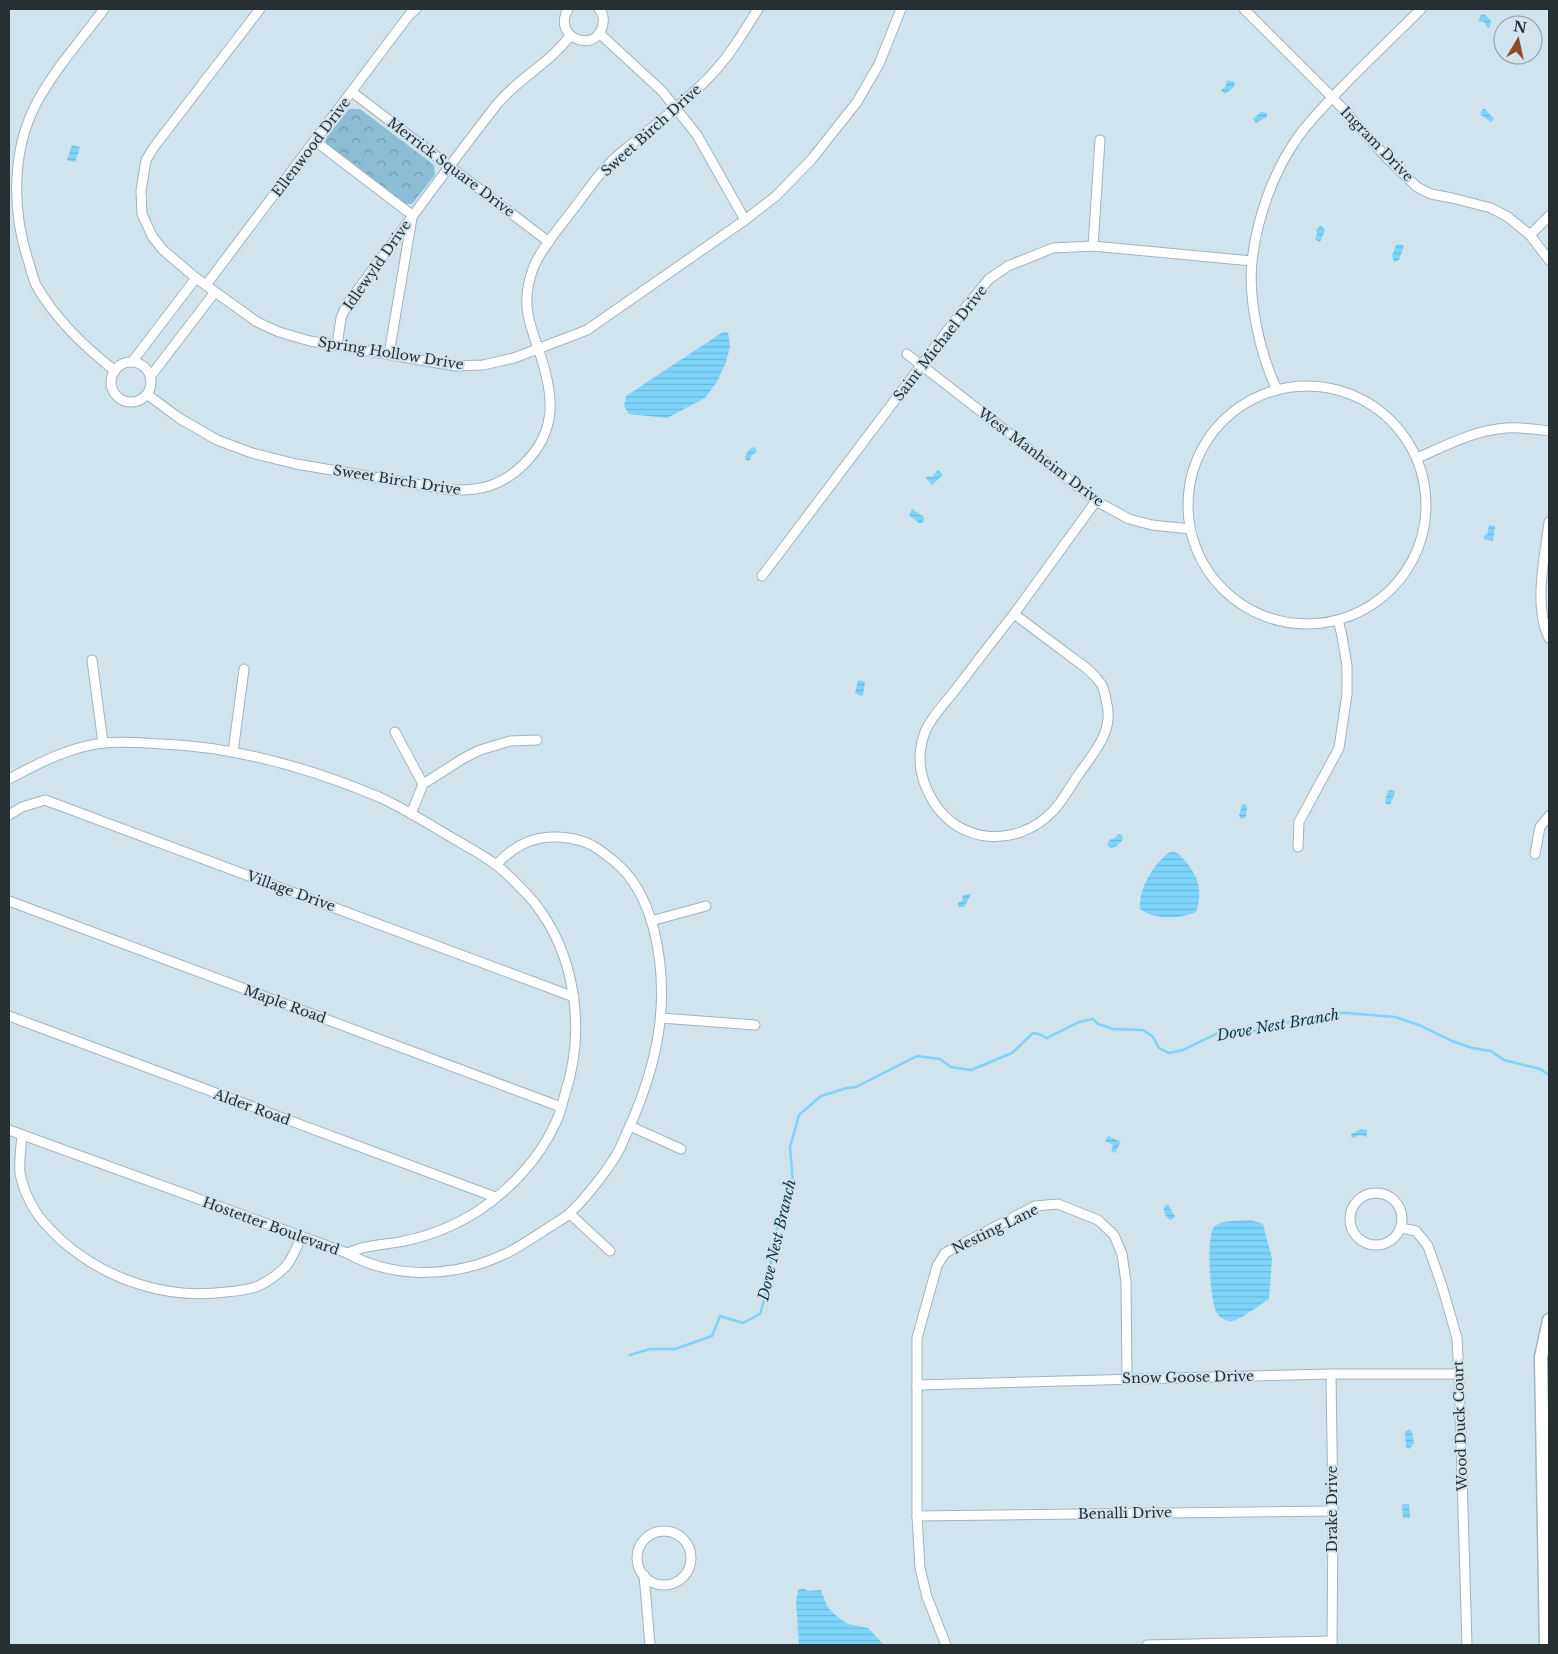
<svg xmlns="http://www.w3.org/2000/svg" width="1558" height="1654" font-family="'Libre Baskerville',serif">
	<defs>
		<pattern id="park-crowns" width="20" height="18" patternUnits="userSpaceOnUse" patternTransform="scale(1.25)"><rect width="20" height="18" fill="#8cbdd4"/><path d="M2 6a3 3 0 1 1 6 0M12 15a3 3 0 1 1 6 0" fill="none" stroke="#729aad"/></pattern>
		<pattern id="water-rules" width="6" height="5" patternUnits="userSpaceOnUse" patternTransform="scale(1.25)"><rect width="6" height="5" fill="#7dd5fb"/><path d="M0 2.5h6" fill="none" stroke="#6cb7d8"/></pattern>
	</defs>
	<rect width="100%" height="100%" fill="#d1e3ec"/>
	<polygon fill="url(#park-crowns)" points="349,109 360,109 434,165 435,175 412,204 403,204 328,148 325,139"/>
	<g fill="url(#water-rules)">
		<polygon points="1481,15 1485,15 1491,20 1490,27 1488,28 1484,22 1478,21"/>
		<polygon points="1227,80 1235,82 1234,87 1225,94 1221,90 1226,86"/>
		<polygon points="1483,109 1485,109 1494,119 1491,122 1480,114"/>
		<polygon points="1261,112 1267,113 1267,117 1256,123 1253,119"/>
		<polygon points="72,145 80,147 75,162 67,160"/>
		<polygon points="1321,225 1325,230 1320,242 1315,239 1317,234 1316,230"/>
		<polygon points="1401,244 1404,246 1399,260 1394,262 1392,256 1396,245"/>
		<polygon points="723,332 728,332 730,347 726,362 718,380 705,398 667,418 629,414 624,406 626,396"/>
		<polygon points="755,447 757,452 752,455 749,461 746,460 745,457 749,449"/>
		<polygon points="938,470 943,475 932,485 926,478 928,476 932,477"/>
		<polygon points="912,509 924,517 924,520 922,523 919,523 909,515"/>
		<polygon points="1489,525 1495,526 1493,541 1484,539 1484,535 1487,535"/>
		<polygon points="860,680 865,682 863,695 861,696 855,693 858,681"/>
		<polygon points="1391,790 1394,791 1395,793 1390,805 1386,804 1385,801 1388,791"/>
		<polygon points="1245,804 1247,806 1246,817 1241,819 1239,816 1242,805"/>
		<polygon points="1118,834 1122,835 1123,839 1117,846 1111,848 1107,845 1110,839 1114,839"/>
		<path d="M1170 852H1175L1179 854C1195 871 1205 887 1196 912 1181 919 1154 920 1140 909 1138 889 1154 863 1170 852Z"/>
		<polygon points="971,894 964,907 958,907 958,903 962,901 963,895"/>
		<polygon points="1361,1129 1367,1130 1367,1137 1360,1135 1352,1138 1351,1134"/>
		<polygon points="1108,1136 1121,1142 1115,1153 1111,1151 1113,1145 1105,1141"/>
		<path d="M1168 1204 1175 1217 1171 1220C1166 1219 1163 1211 1164 1207Z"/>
		<path d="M1251 1220 1263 1224 1272 1259 1269 1299C1261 1304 1241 1319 1233 1321 1227 1322 1220 1318 1217 1313 1210 1304 1206 1235 1214 1227 1222 1219 1241 1221 1251 1220Z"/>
		<polygon points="1409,1429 1412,1432 1414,1443 1409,1449 1406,1447 1405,1432"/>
		<polygon points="1402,1504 1409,1504 1410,1518 1403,1518"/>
		<polygon points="803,1588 808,1591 821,1590 827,1606 834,1614 848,1624 868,1628 884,1645 799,1645 796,1601 798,1590"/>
	</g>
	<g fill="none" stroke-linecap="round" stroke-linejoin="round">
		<polyline stroke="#7dd5fb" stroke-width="2.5" points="630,1355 650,1349 675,1349 712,1336 720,1316 743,1323 760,1314 765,1296 779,1217 793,1184 790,1147 799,1115 821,1096 847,1088 856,1087 917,1056 940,1059 951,1067 971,1070 1012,1053 1033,1033 1039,1034 1047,1038 1079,1022 1093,1019 1098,1024 1113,1029 1143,1030 1153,1037 1159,1048 1169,1053 1183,1050 1222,1031 1246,1033 1307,1017 1332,1013 1347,1013 1395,1017 1419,1025 1452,1041 1472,1048 1491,1051 1504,1060 1540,1069 1549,1075"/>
		<g stroke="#a2b4bc" stroke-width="11">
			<g id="street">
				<path d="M104 9C81 40 54 70 36 104 11 152 12 213 29 263 31 270 33 278 36 285 56 320 84 346 115 371"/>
				<polyline points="260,9 154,147 146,160 141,191 142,214 152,236 163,250 196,278 257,322 279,332 310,341 455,366 483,365 514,358 587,330 745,220 776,196 811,160 857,102 879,64 901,9"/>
				<path d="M568 9C551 40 599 54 603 24 604 18 603 13 599 9"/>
				<polyline points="1244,9 1332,97 1387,158 1417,187 1431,194 1452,198 1491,208 1508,217 1530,235 1549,260"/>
				<polyline points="599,33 662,91 697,135 745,220"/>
				<polyline points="352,92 549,242"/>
				<polyline points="315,141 412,215"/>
				<polyline points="1530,235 1549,216"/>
				<polyline points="1093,246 1100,140"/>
				<polyline points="206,285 409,15 416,9"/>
				<path d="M337 345 341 318 347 304C398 237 446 169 498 103 520 77 549 64 570 36"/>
				<polyline points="389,354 412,218"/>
				<polyline points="907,354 1096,501 1129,519 1152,525 1190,529"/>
				<polyline points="132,362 196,278"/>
				<circle cx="131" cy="382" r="20"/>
				<polyline points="150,377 215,292"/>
				<circle cx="1307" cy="505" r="119"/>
				<path d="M1277 390C1260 354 1248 300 1252 261 1257 218 1273 172 1298 137 1314 115 1335 95 1354 75 1376 53 1399 31 1421 9"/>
				<path d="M148 395 179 418 217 440 252 453 296 464 450 490C481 491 502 486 525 463 559 429 553 392 539 351 534 336 528 322 527 307 526 294 529 279 534 266 542 248 556 232 568 216 581 200 593 181 607 166 617 155 630 145 642 136 666 116 691 97 713 73 731 54 744 31 758 9"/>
				<path d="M1417 458C1445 446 1475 430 1506 428 1520 427 1535 429 1549 431"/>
				<path d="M1549 522C1545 556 1533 606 1549 638"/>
				<polyline points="762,576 957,318 989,279 1008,266 1053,248 1093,246 1252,261"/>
				<path d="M1014 614C1030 626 1046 638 1062 650 1076 661 1092 670 1102 685 1104 689 1105 695 1106 700 1115 730 1095 751 1079 774 1070 786 1063 801 1053 811 1018 848 959 845 933 801 920 780 916 756 925 732 931 717 946 702 956 689 975 664 994 639 1014 614Z"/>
				<polyline points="1014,614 1096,501"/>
				<polyline points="92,660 103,743"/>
				<polyline points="395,732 423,784"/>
				<polyline points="233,752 244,669"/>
				<path d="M9 779C39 763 69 747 103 743 122 741 143 743 162 744 237 747 310 768 379 797 403 808 426 822 449 836 464 845 480 853 495 864 507 873 523 890 533 901 576 954 586 1030 565 1094 562 1104 560 1115 555 1124 539 1159 510 1190 478 1211 456 1225 429 1236 404 1241 392 1244 379 1244 367 1247 360 1248 353 1251 347 1253L9 1130"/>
				<polyline points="411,814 423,784 464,758 480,750 510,741 537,740"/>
				<polyline points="9,815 22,807 45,800 574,997"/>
				<polyline points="1298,847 1299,822 1339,748 1347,694 1347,666 1342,636 1338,620"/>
				<polyline points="1535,854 1540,827 1549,816"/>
				<polyline points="9,901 561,1107"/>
				<polyline points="651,921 706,906"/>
				<polyline points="9,1016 495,1197"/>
				<polyline points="661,1018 755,1025"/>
				<polyline points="630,1126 681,1149"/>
				<path d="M22 1135C21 1147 19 1161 20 1173 22 1186 29 1201 36 1212 42 1222 53 1232 61 1240 106 1280 167 1300 226 1292 236 1291 247 1290 256 1287 266 1283 280 1273 287 1265 293 1257 297 1246 301 1238"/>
				<circle cx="1376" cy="1219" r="26"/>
				<polyline points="570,1214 610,1251"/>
				<polyline points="1401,1228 1416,1231 1428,1246 1442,1286 1457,1338 1459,1374 1467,1645"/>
				<path d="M347 1253C396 1281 459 1277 509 1252 524 1244 537 1235 551 1226 557 1222 565 1218 570 1213 586 1198 607 1171 618 1152 622 1145 625 1136 629 1128 658 1063 671 1000 654 930 647 904 636 879 615 862 598 848 589 841 568 838 538 834 516 843 496 865"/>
				<polyline points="1331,1374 1333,1511 1332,1645"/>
				<polyline points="917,1385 1331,1374 1459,1374"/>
				<polyline points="917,1516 1333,1511"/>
				<circle cx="664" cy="1558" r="27"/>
				<polyline points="644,1575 650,1645"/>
				<polyline points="946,1645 927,1597 920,1568 917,1516 917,1338 937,1266 945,1253 1035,1206 1058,1204 1098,1220 1114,1235 1122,1254 1126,1282 1127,1378"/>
				<polyline points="1147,1645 1332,1641"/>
			</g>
		</g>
		<g stroke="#a2b4bc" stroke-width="15">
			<polyline id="secondary" points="1546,1645 1541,1357 1549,1320"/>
		</g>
		<use href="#street" stroke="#fff" stroke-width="9"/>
		<use href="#secondary" stroke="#fff" stroke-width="12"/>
	</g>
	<g text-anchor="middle" stroke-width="4" stroke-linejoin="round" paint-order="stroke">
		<g font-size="14" fill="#282f33" stroke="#d1e3ec">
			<text transform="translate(651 130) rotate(-42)" y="5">Sweet Birch Drive</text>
			<text transform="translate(1377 144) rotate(46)" y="5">Ingram Drive</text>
			<text transform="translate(311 147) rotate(-53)" y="5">Ellenwood Drive</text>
			<text transform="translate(451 167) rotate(37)" y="5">Merrick Square Drive</text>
			<text transform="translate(377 265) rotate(-55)" y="5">Idlewyld Drive</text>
			<text transform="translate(940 343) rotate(-52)" y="5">Saint Michael Drive</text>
			<text transform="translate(391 353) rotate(9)" y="5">Spring Hollow Drive</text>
			<text transform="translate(1041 457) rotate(37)" y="5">West Manheim Drive</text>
			<text transform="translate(397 480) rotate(9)" y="5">Sweet Birch Drive</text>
			<text transform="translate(291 891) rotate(20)" y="5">Village Drive</text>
			<text transform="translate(285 1004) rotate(20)" y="5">Maple Road</text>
			<text transform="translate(252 1107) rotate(20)" y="5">Alder Road</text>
			<text transform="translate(271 1226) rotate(20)" y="5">Hostetter Boulevard</text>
			<text transform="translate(995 1229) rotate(-26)" y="5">Nesting Lane</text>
			<text transform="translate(1188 1377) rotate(-1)" y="5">Snow Goose Drive</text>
			<text transform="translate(1460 1426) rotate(-92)" y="5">Wood Duck Court</text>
			<text transform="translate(1332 1509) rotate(-90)" y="5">Drake Drive</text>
			<text transform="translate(1125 1513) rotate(-1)" y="5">Benalli Drive</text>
		</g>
		<g font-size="15" font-style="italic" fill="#0f3747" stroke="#d1e3ec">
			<text transform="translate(1278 1025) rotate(-10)" y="5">Dove Nest Branch</text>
			<text transform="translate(777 1240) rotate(-77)" y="5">Dove Nest Branch</text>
		</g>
	</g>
	<rect width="1558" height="1654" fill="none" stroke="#282f33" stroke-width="20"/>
	<g transform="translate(1518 40) rotate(9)"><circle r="24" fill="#d1e3ec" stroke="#8d9ba2"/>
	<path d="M0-4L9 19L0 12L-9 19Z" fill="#904a22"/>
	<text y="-8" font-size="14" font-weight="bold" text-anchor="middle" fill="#282f33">N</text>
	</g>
</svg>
